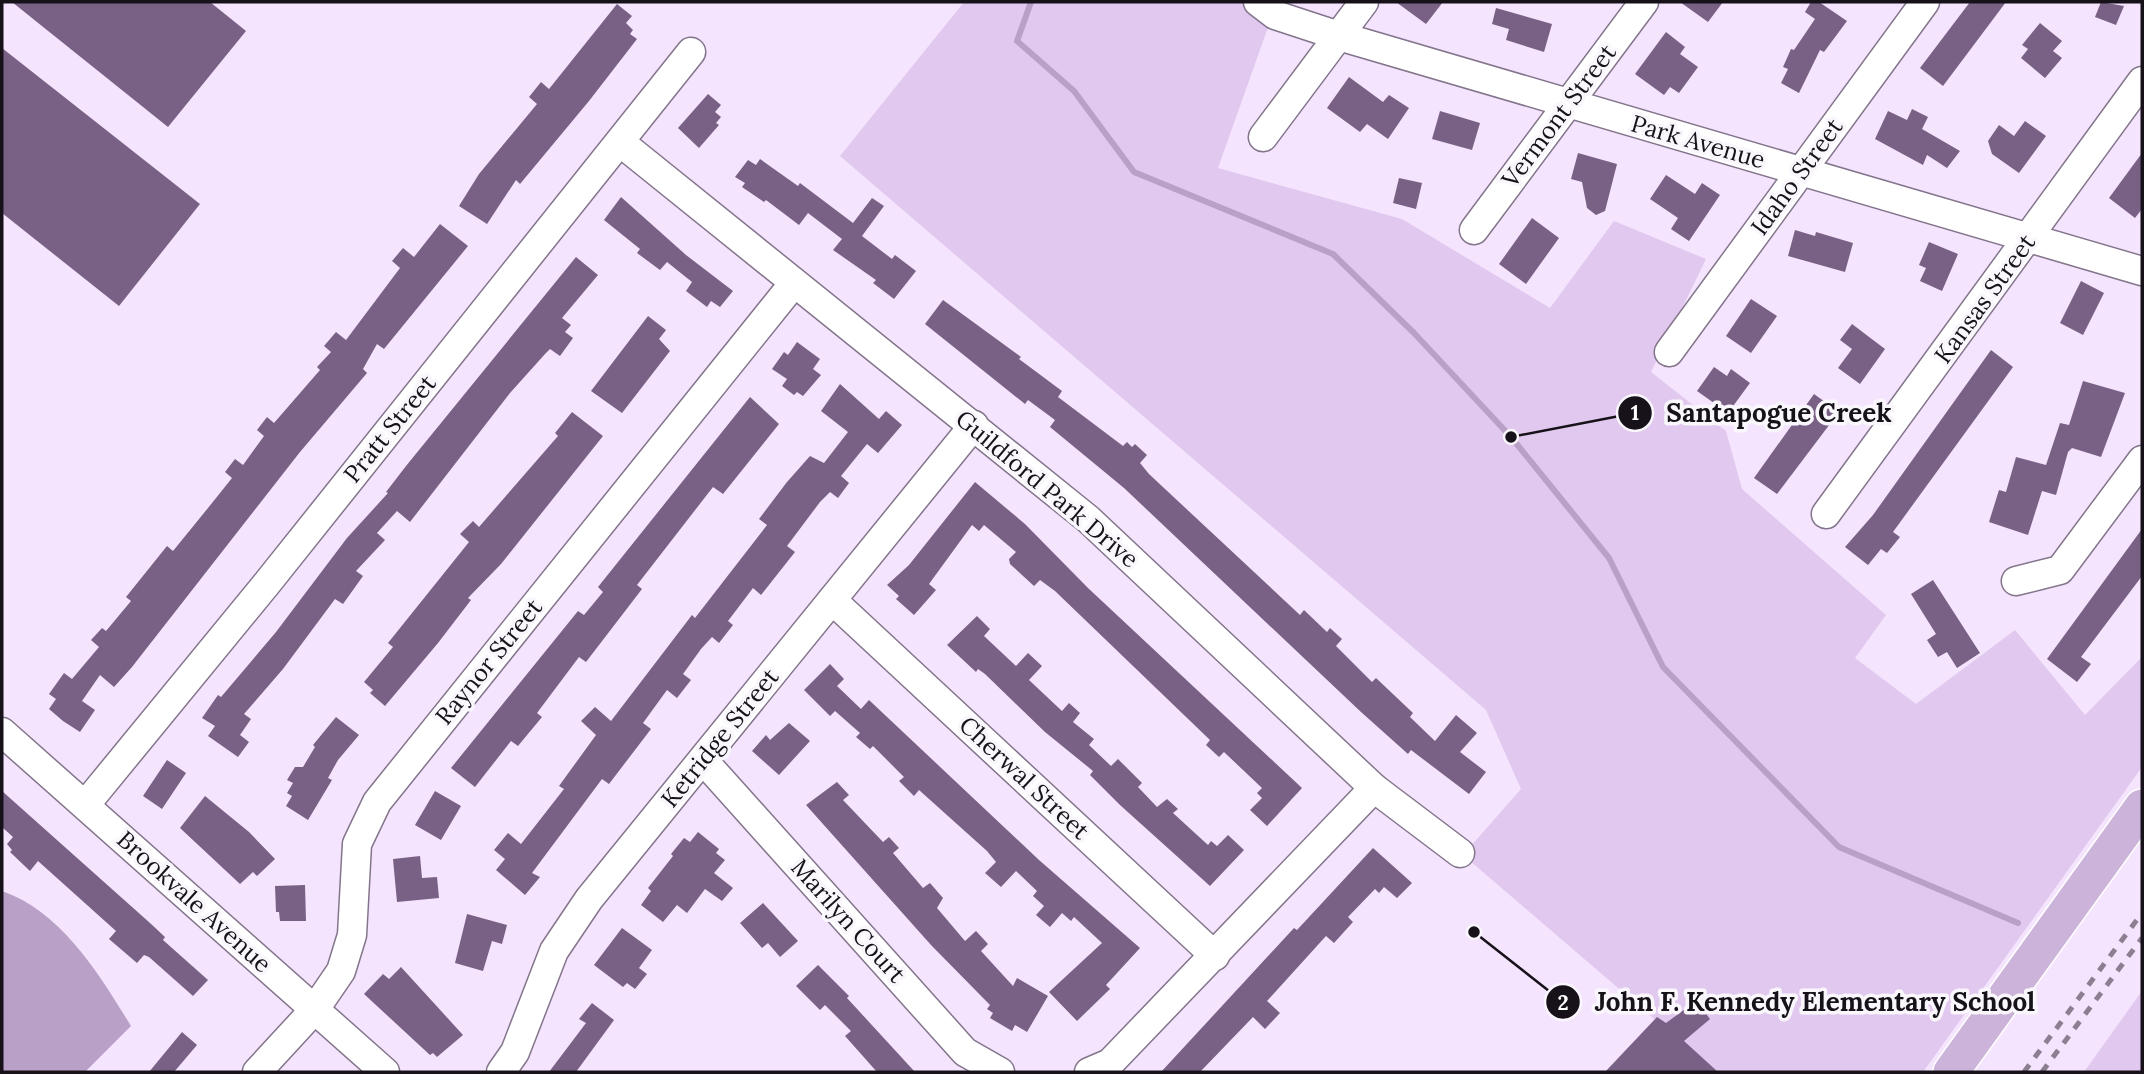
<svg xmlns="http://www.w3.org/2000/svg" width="2144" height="1074" font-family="Lora,serif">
	<rect width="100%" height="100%" fill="#f5e4fe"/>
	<g fill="#e1c8ee">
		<polygon points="964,2 1277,2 1218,168 1402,219 1550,308 1614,221 1706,259 1651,372 1726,431 1742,489 1886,615 1855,658 1916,704 2015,630 2085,715 2142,657 2142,767 1923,1072 1716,1072 1463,855 1521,789 1486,710 840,156"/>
		<polygon points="2142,991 2142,1072 2084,1072"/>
	</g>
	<path fill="#b9a0c7" d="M2 891C62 912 99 974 131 1026L85 1072H2Z"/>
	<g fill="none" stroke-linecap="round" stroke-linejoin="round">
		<polyline stroke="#b9a0c7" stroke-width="6" points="1031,2 1017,41 1074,91 1134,172 1333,254 1414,333 1511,437 1609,558 1663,667 1839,847 2018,923"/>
	</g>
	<g fill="#796185">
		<polygon points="12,2 210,2 246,31 168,127"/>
		<polygon points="1396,2 1443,2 1426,24"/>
		<polygon points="1680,2 1723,2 1708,22"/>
		<polygon points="1811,2 1819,2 1847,21 1824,52 1820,50 1799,93 1781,83 1788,69 1783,67 1791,49 1794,50 1815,19 1805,12"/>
		<polygon points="1970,2 2006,2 1943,86 1920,68"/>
		<polygon points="2101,2 2124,6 2116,25 2095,17"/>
		<polygon points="617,4 632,16 626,23 633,30 630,34 637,39 589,101 520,184 516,180 487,224 459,206 479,174 537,104 529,97 541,82 549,89"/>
		<polygon points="1496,8 1552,24 1544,52 1506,40 1509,29 1492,24"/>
		<polygon points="2040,23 2062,41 2053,51 2062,58 2045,78 2021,58 2028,49 2022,45"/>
		<polygon points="1666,32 1685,47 1680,54 1698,67 1679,93 1670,87 1664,95 1635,74"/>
		<polygon points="2,48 200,204 119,306 2,213"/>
		<polygon points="1349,77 1383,102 1389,95 1409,108 1388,139 1367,124 1360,132 1327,108"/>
		<polygon points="708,94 721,105 715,112 721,117 716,123 719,125 699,148 678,128"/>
		<polygon points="1912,109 1928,117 1922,129 1960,151 1947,168 1927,155 1923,165 1875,139 1888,111 1907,120"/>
		<polygon points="1440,111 1480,123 1472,150 1432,139"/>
		<polygon points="2025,121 2046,136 2019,173 1992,154 1988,141 1999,125 2014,136"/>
		<polygon points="1578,153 1617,164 1605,211 1596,215 1587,208 1582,182 1571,179"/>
		<polygon points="2142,153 2142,209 2135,218 2109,198"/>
		<polygon points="760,159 798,186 800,183 853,223 872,198 884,206 862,236 892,259 895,255 916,271 894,299 873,283 876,280 833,250 842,239 808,213 799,225 766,200 764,202 742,187 745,183 735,177 748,160 756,165"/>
		<polygon points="1666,175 1695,194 1702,183 1720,195 1689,241 1671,229 1678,218 1650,199"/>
		<polygon points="1399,178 1422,183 1416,209 1393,203"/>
		<polygon points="621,197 686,255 733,291 720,307 711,301 707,307 686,291 692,282 667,262 660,270 637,253 640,249 604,220"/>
		<polygon points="1532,218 1559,238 1526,284 1499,264"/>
		<polygon points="440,224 468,246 384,349 377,344 363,369 367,373 300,452 132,667 114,687 100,675 82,701 95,710 80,732 63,721 49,709 56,699 49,694 64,673 72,679 99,647 91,640 102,628 106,631 131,601 126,597 167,546 173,551 208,508 232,478 225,472 235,459 243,465 264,436 257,430 267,417 274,423 320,370 317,367 331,352 324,346 336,332 346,340 400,268 392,261 403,248 414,257"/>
		<polygon points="1795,230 1815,236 1816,232 1853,243 1845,272 1788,256"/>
		<polygon points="1929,242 1958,254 1942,291 1920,281 1926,268 1919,265"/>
		<polygon points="576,257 598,275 562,318 571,325 565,332 573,338 560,356 550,349 545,354 510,393 410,522 397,511 377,533 385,540 356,571 363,576 343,604 335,599 283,669 244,714 251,719 240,735 249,742 238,757 208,736 215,726 202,718 218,695 221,697 276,632 347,538 388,493 386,492 406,466"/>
		<polygon points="2081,281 2104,293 2083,335 2060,323"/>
		<polygon points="1751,299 1777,316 1751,353 1726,336"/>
		<polygon points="943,300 1021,357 1019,359 1062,391 1058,397 1123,446 1127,442 1132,447 1135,444 1147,455 1140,463 1149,474 1300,615 1304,610 1327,632 1330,628 1342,639 1336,646 1372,682 1376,678 1413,713 1410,717 1435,741 1456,715 1477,733 1460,752 1486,772 1469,794 1411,750 1408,754 1361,712 1124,488 1050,427 1055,420 1028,400 1025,404 925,324"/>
		<polygon points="648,316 666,330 659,339 670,351 622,413 591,391"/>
		<polygon points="1852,324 1885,349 1860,384 1838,368 1852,349 1840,340"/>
		<polygon points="797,342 820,359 813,369 821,375 803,396 797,392 794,395 782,386 787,379 772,369 784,352 788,355"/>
		<polygon points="1991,350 2013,367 1893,532 1900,537 1887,553 1881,549 1868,565 1845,547 1873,515"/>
		<polygon points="1714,367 1727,376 1731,369 1750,383 1728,413 1697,391"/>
		<polygon points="2083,381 2125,393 2101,457 2072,448 2068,452 2056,495 2042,491 2028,535 1989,522 1999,490 2006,492 2016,457 2046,465 2060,423 2069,425"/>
		<polygon points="840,384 879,419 886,411 902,425 878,453 867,444 841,476 849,483 838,498 830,492 820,502 787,546 795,552 761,595 753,588 728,621 733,625 719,643 712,637 701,649 683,674 691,680 677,698 667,690 643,723 651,729 609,784 602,779 532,873 540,877 525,895 496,870 505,859 494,850 508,833 521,844 564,789 559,786 596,735 581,721 595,707 611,721 692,615 695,618 767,525 759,519 787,482 810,456 824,463 848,432 821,411"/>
		<polygon points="1814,394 1839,412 1777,494 1754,478"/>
		<polygon points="750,397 779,424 723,494 713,487 637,585 642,589 586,662 579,657 537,713 542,717 518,746 511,741 475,787 451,768 578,611 584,615 603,592 598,587"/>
		<polygon points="572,412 603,436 501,564 468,598 471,600 438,643 385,706 370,693 373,690 364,682 393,647 388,643 469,542 460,534 473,521 479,527 558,436 555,433"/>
		<polygon points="975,482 1025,524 1088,588 1302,788 1267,826 1250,810 1262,798 1257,793 1262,788 1224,752 1219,757 1206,745 1210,740 1055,591 1040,580 1034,586 1010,564 1009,559 1016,552 984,525 979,531 972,525 929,584 936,590 914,615 896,599 899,596 887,585 909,565"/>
		<polygon points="2142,529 2142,576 2081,657 2091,664 2077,682 2047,659"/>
		<polygon points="1933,580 1980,653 1957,668 1947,652 1938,657 1927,640 1936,634 1911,594"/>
		<polygon points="977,616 990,629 984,636 1016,666 1028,653 1042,666 1029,680 1062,711 1069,703 1080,713 1073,722 1094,739 1089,745 1111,766 1118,759 1142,783 1138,787 1157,807 1167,799 1178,809 1173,813 1208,845 1211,841 1217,846 1228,835 1244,850 1210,886 1120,805 1090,775 1093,771 1045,732 985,674 978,669 976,672 947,645"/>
		<polygon points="830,664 844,679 837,686 861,709 869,700 1039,860 1140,948 1106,985 1110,989 1077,1021 1049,992 1102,943 1074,917 1071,921 1062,913 1050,927 1036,915 1044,906 1033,896 1037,891 1016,871 1001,887 985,873 996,862 987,851 919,790 914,796 899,781 904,777 873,746 870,749 856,737 860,733 835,711 830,716 804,690"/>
		<polygon points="336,717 359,735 338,760 328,778 332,780 308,820 286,806 292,796 287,793 293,783 287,780 295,767 303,767 315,747 313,745"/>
		<polygon points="789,723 810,741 779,775 752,751 766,735 770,740"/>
		<polygon points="167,760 186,773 162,809 143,796"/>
		<polygon points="837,782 849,795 843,800 883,842 889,837 899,848 893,853 923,888 930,883 943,898 937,908 965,941 976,931 988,944 981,951 1013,986 1017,978 1048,996 1027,1032 1015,1025 1012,1031 990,1018 993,1013 987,1009 990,1005 931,945 806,805"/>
		<polygon points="2,791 150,923 165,937 163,940 208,980 193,996 149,957 144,955 137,963 109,939 116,931 38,861 30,871 10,852 12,850 7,844 13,837 2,827"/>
		<polygon points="435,791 461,806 441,840 415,825"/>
		<polygon points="205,796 249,832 275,859 257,876 253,872 240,884 180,828"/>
		<polygon points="698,832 719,849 716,853 725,860 714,873 733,888 722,901 705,889 687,913 677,905 663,922 641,905 651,891 648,888 673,856 671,854 684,838 690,842"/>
		<polygon points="1373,848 1412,883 1397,898 1384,887 1379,893 1375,889 1348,917 1353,922 1334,943 1326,936 1267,1001 1280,1013 1265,1029 1253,1017 1200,1072 1161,1072 1294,928 1297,930"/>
		<polygon points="420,856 422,878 437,877 439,898 397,902 393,859"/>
		<polygon points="305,885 306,921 280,921 279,912 276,912 275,886"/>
		<polygon points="763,903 798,941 780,957 768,943 762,948 740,923"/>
		<polygon points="467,914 507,925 502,944 492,941 483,971 455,963"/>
		<polygon points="622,928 652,950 639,968 647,974 635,989 627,983 623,987 594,965"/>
		<polygon points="818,965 849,996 847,998 915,1072 877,1072 845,1036 851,1031 825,1005 820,1010 796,986"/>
		<polygon points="401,967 463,1035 437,1057 433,1053 430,1055 364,994 383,974 389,979"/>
		<polygon points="1696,1001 1710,1019 1684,1041 1718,1072 1605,1072 1657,1017 1666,1023"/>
		<polygon points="592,1003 614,1020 576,1072 549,1072 586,1023 579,1019"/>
		<polygon points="182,1032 197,1045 174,1072 149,1072"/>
	</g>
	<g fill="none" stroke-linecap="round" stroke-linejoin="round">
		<g stroke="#83758b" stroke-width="31">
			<g id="minor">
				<polyline points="1258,2 1275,15 1339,36 2142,271"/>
				<polyline points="1263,137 1364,2"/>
				<polyline points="620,142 1088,519 1374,788 1460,853"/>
				<polyline points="1474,230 1644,2"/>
				<polyline points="1669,352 1925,2"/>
				<polyline points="1826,514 2142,81"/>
				<polyline points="2016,581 2060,570 2142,460"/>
				<polyline points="832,600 1215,956"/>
				<polyline points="2,732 385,1072"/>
				<polyline points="703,760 965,1052 1000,1072"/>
				<polyline points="86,804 268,582 691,52"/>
				<polyline points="257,1072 315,1009 341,971 352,935 357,844 377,802 794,283"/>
				<polyline points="501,1072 515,1052 554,951 589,899 974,425"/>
				<polyline points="1089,1072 1110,1063 1374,788"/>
			</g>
		</g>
		<g stroke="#fff" stroke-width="38">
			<polyline id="major" points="1951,1072 2142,807"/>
		</g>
		<use href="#minor" stroke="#fff" stroke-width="28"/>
		<use href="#major" stroke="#ccb3d9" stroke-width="35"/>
		<g stroke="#8b7f91" stroke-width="5" stroke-dasharray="9 9" stroke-linecap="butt">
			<polyline points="2024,1072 2142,913"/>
			<polyline points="2042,1072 2142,938"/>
		</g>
	</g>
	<g text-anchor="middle" stroke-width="7" stroke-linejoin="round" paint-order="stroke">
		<g font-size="24" fill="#17121a" stroke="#faf7fc">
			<text transform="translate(1559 116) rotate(-53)" y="8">Vermont Street</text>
			<text transform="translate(1698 142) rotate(16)" y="8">Park Avenue</text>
			<text transform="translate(1797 177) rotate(-54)" y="8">Idaho Street</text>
			<text transform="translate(1985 299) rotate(-54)" y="8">Kansas Street</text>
			<text transform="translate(390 429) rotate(-51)" y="8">Pratt Street</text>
			<text transform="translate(1047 489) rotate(40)" y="8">Guildford Park Drive</text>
			<text transform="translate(489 662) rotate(-51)" y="8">Raynor Street</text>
			<text transform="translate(720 738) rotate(-51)" y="8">Ketridge Street</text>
			<text transform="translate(1024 778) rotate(43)" y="8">Cherwal Street</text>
			<text transform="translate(194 902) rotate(42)" y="8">Brookvale Avenue</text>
			<text transform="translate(848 921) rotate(48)" y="8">Marilyn Court</text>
		</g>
	</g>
	<path fill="none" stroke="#17121a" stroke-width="2.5" d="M1511 437L1635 413M1474 932L1563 1002"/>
	<g fill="#17121a" stroke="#faf7fc" stroke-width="2.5">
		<circle cx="1511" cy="437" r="7"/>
		<circle cx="1474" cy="932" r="7"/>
		<circle cx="1635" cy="413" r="18"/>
		<circle cx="1563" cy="1002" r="18"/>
	</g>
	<g font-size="21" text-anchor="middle" font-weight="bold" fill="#fff">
		<text x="1635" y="420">1</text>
		<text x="1563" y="1010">2</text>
	</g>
	<g font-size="26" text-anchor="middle" font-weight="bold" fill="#17121a" stroke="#faf7fc" stroke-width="7" stroke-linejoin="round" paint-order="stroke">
		<text x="1779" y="422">Santapogue Creek</text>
		<text x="1815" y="1011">John F. Kennedy Elementary School</text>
	</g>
	<rect width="2144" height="1074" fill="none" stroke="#17121a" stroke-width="7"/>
</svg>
